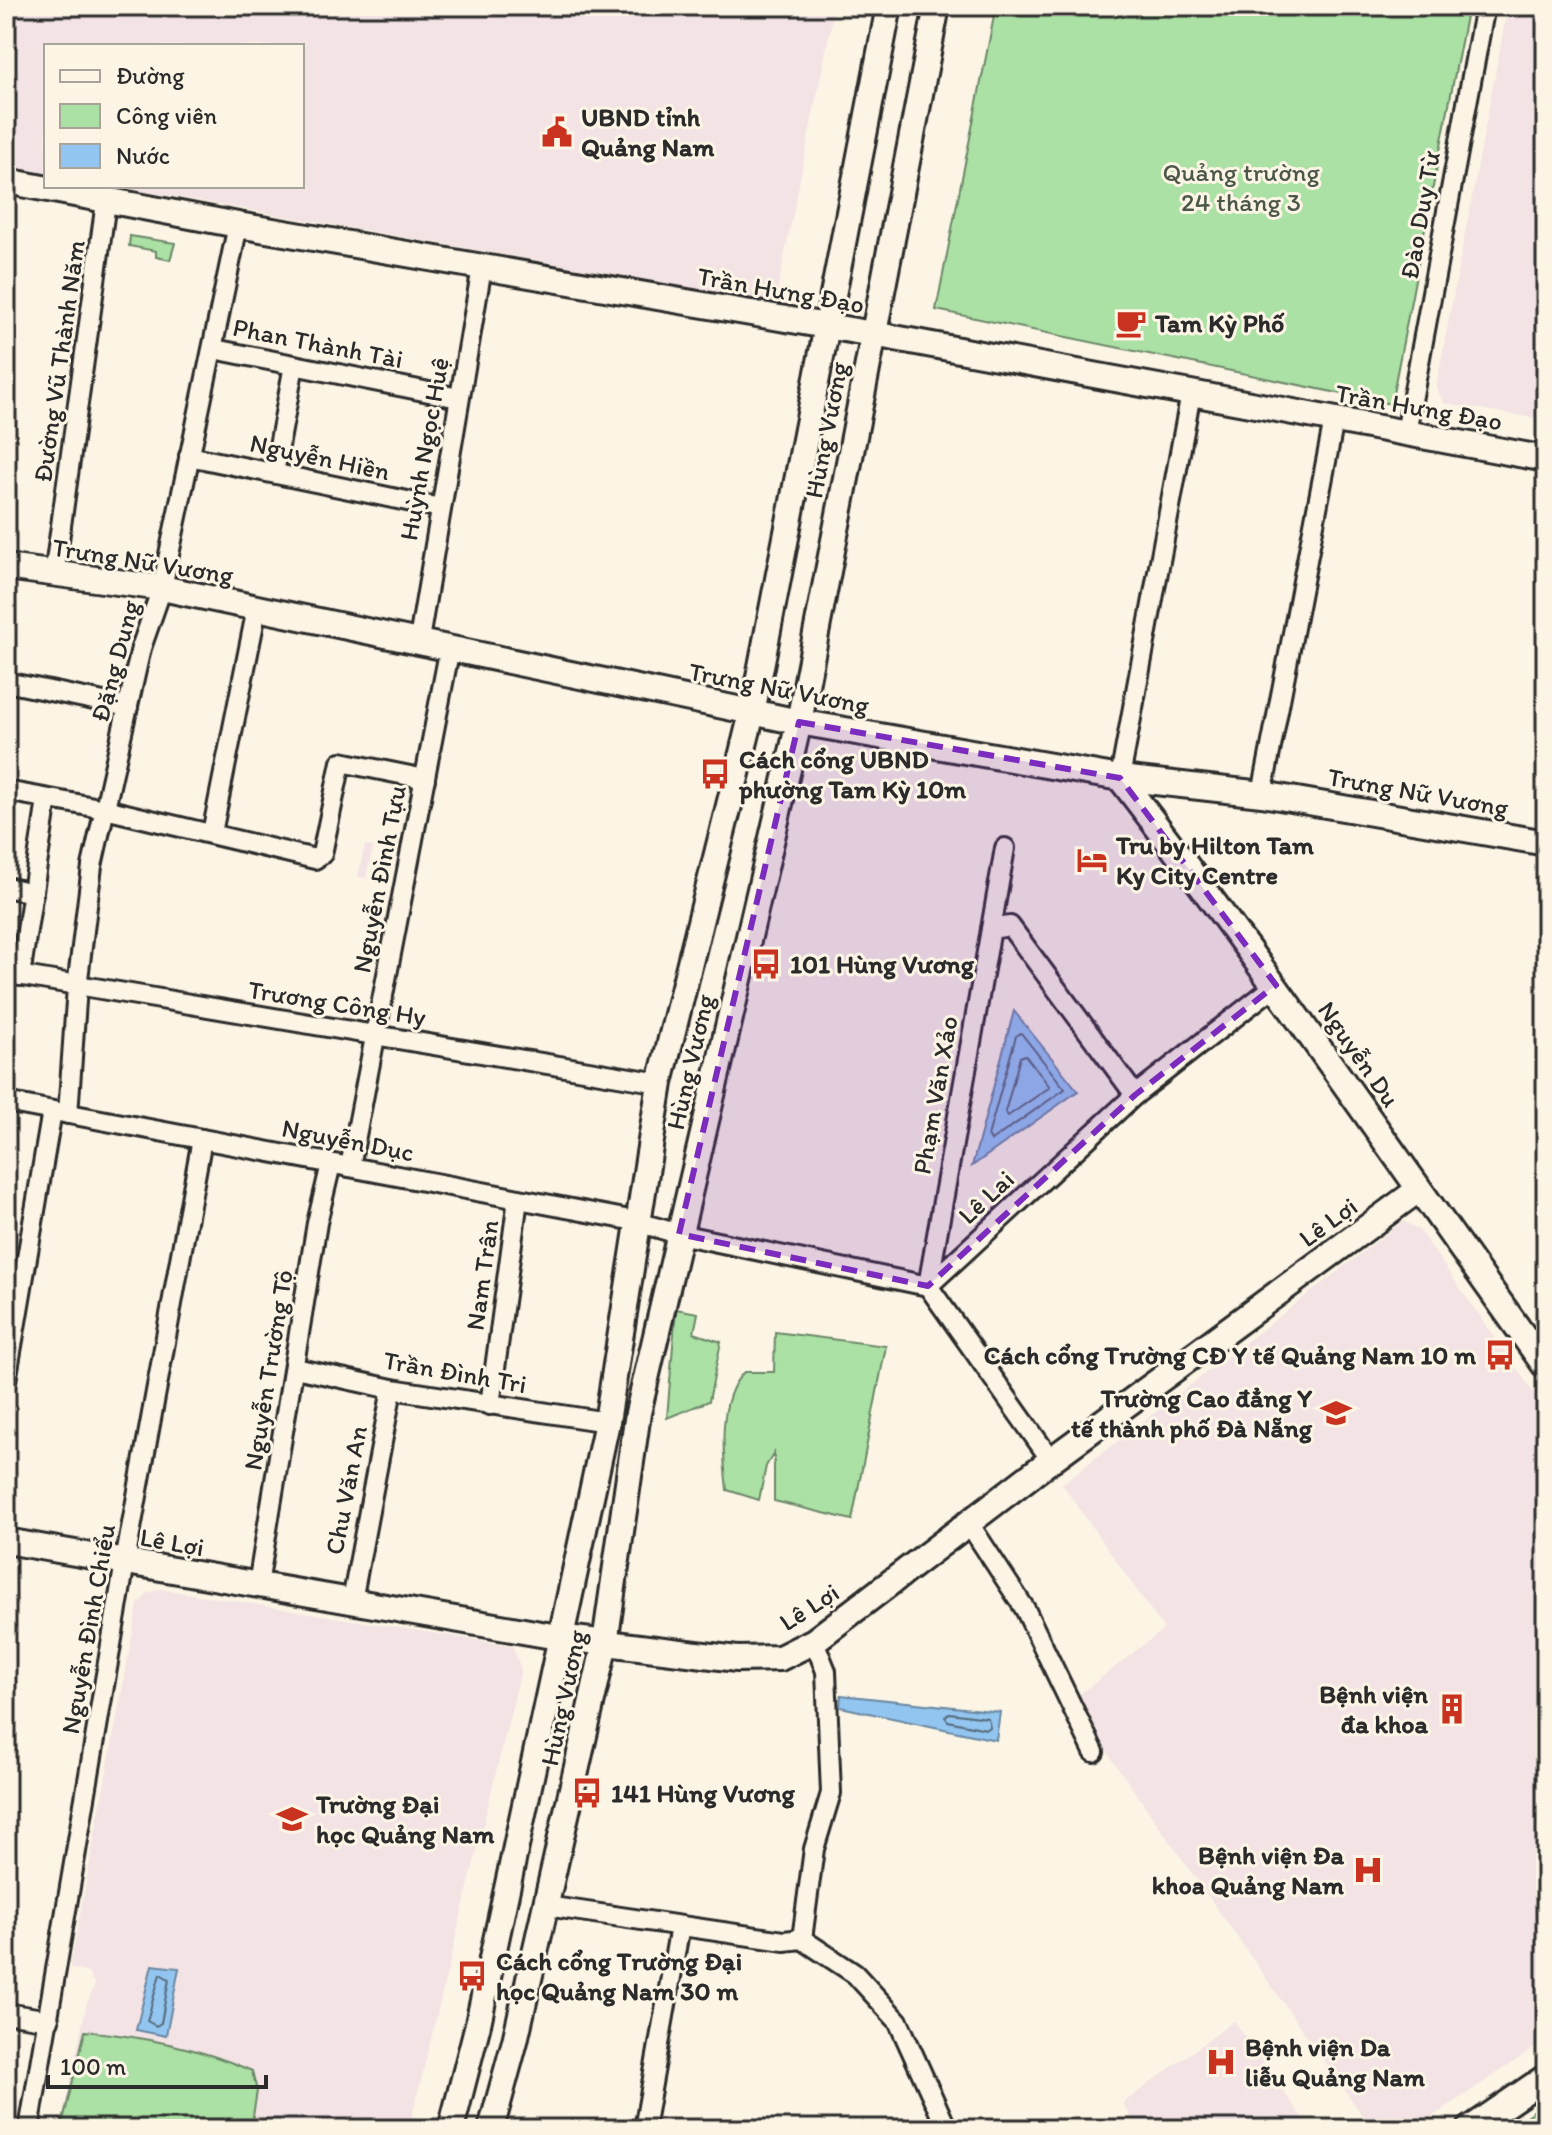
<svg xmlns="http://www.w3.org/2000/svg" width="1552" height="2135" font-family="Itim,sans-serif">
	<rect width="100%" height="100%" fill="#fcf5e5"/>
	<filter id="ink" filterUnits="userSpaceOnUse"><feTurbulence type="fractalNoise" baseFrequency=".0125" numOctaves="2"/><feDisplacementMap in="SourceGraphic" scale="16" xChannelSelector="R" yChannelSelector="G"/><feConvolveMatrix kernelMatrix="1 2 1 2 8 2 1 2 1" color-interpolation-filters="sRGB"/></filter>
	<g filter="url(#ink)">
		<g fill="#f3e3e4">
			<polygon points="6,6 835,6 775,302 112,186 302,186 302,46 46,46 46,174 6,167"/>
			<polygon points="1508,6 1546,6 1546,420 1444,403 1436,387"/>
			<polygon points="365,845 373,847 366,878 358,877"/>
			<polygon points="1403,1221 1419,1230 1546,1410 1546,2040 1414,2129 1372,2129 1071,1701 1164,1629 1062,1484"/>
			<polygon points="160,1589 513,1646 521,1670 409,2129 60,2129 87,2003 95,1985 88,1973 70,1968 138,1605 148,1593"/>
			<polygon points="1234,2021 1310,2129 1138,2129 1123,2103"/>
		</g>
		<g fill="#abe1a4" stroke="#6b8668" stroke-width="2">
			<polygon points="996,6 1468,6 1391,404 936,310"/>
			<polygon points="130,236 175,243 170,260 156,257 156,251 129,246"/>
			<polygon points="676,1309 698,1313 694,1333 721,1342 709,1401 667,1418"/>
			<path d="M775 1332 886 1346 852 1520 774 1501V1453L766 1466 759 1500 727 1490C723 1454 717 1399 744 1372H774Z"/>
			<path d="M85 2031C144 2037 198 2047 252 2071L257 2091 251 2129H61Z"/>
			<polygon points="1546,2102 1546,2129 1508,2129"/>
		</g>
		<g fill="#92c5ef" stroke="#6987a1" stroke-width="2">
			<polygon points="1014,1011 1078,1091 972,1166"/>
			<polygon points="841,1695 1000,1712 996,1740 840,1707"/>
			<polygon points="152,1965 179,1968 166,2036 136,2030"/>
		</g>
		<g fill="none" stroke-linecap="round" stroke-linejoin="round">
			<g stroke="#546979" stroke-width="2">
				<polygon points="1021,1033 1065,1089 991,1141 988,1136 1016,1036"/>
				<polygon points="1025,1055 1050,1087 1008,1116 1005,1112 1020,1057"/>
				<polygon points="949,1713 988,1718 990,1727 986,1729 948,1721 945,1717"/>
				<polygon points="160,1974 169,1979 161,2023 156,2026 147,2021"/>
			</g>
			<g stroke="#2b2b2b" stroke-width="24">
				<g id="street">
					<polyline points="214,349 459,398"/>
					<polyline points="1406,433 1485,6"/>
					<polyline points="189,456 441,508"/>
					<polyline points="274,473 294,365"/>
					<polyline points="54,576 106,202"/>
					<polyline points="419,640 482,267"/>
					<polyline points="6,682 128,707"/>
					<polyline points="1120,778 1191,393"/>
					<polyline points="6,791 105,809 315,859 322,854 341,762 425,779"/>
					<polyline points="1262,794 1334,420"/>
					<polyline points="212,833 257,608"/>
					<polyline points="6,887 33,893"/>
					<polyline points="991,929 1005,848"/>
					<polyline points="6,973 660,1083"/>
					<polyline points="20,976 47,800"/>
					<polyline points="6,1102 630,1220 679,1234 928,1286 1135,1095 1276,985"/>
					<polyline points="68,1114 77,987 92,866 141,648 162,588 238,225"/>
					<polyline points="350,1167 450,647"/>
					<polyline points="295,1368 392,1389 607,1422"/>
					<polyline points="6,1381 52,1111"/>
					<polyline points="490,1405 518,1199"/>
					<polyline points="1051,1460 928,1286 991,929 1010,926 1135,1095"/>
					<polyline points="970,1525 1025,1609 1094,1752"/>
					<polyline points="258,1585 317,1223 331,1164"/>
					<polyline points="352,1601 392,1389"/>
					<polyline points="546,1906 784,1941 802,1939"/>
					<polyline points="802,1939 814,1849 831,1793 826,1671 814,1641"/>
					<polyline points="802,1939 855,1974 898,2021 947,2129"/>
					<polyline points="6,2013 49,2020"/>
					<polyline points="29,2129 125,1562 202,1139"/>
					<polyline points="644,2129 680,1926"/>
				</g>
			</g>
			<g stroke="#2b2b2b" stroke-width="30">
				<g id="secondary">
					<polyline points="6,181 238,225 873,334 1546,459"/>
					<polyline points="6,567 162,588 799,722 1120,778 1262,794 1546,843"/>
					<path d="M1120 778C1268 970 1404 1170 1546 1367"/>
					<polyline points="6,1541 558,1637 737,1659 780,1658 814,1641 1051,1460 1418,1190"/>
					<polyline points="451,2129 478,2024 607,1422 660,1083 752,713 889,6"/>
					<polyline points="491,2129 515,2041 605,1643 638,1413 799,722 937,6"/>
					<polyline points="1470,2129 1546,2077"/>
				</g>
			</g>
			<use href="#street" stroke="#fcf5e5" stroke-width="18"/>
			<use href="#secondary" stroke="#fcf5e5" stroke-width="24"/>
		</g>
	</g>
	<path fill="#7b2cbf" fill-opacity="0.2" stroke="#7b2cbf" stroke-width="6" stroke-dasharray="16 10" stroke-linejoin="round" d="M799 722 1120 778 1276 985 1135 1095 928 1286 679 1234Z"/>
	<defs>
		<g id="civic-bare" transform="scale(2.4)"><path d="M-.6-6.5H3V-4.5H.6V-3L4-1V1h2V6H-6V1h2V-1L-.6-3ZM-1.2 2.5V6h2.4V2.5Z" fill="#c8321e" stroke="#fcf5e5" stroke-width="2.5" paint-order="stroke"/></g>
		<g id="cafe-bare" transform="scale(2.4)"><path d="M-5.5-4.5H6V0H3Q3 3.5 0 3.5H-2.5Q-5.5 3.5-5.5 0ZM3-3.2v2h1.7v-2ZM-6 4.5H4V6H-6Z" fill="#c8321e" stroke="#fcf5e5" stroke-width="2.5" paint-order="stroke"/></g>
		<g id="bus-bare" transform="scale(2.4)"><path d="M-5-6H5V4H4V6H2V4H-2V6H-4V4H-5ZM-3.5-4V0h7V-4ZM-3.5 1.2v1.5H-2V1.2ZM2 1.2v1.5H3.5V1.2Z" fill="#c8321e" stroke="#fcf5e5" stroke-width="2.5" paint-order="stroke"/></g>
		<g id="hotel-bare" transform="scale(2.4)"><path d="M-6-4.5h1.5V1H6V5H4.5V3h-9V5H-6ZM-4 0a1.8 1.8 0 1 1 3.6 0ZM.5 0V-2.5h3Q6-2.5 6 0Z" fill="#c8321e" stroke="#fcf5e5" stroke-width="2.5" paint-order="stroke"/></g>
		<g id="school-bare" transform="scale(2.4)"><path d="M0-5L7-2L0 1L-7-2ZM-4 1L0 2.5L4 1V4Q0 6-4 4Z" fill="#c8321e" stroke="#fcf5e5" stroke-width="2.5" paint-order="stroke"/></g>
		<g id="building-bare" transform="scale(2.4)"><path d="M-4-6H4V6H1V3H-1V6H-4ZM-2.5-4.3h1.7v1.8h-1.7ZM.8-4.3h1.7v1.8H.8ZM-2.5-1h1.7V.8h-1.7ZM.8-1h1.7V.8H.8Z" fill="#c8321e" stroke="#fcf5e5" stroke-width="2.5" paint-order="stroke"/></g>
		<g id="university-bare" transform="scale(2.4)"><path d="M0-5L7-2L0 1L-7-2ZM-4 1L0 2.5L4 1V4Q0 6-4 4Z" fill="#c8321e" stroke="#fcf5e5" stroke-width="2.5" paint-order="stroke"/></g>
		<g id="hospital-bare" transform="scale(2.4)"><path d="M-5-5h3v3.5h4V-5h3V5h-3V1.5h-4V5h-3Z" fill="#c8321e" stroke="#fcf5e5" stroke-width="2.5" paint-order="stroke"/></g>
	</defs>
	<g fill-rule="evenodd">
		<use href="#civic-bare" x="557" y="132"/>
		<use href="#cafe-bare" x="1131" y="323"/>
		<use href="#bus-bare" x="715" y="774"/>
		<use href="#hotel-bare" x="1092" y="860"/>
		<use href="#bus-bare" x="766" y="964"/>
		<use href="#bus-bare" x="1500" y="1355"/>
		<use href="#school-bare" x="1336" y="1413"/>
		<use href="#building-bare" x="1452" y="1709"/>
		<use href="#bus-bare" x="587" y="1793"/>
		<use href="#university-bare" x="292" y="1819"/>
		<use href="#hospital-bare" x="1368" y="1870"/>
		<use href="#bus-bare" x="472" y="1976"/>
		<use href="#hospital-bare" x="1221" y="2062"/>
	</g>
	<g text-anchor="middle" stroke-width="6" stroke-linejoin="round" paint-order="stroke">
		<g font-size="26" font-weight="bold" fill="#2b2b2b" stroke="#fcf5e5" text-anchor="start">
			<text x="581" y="126">UBND tỉnh<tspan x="581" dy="30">Quảng Nam</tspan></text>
			<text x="1155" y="332">Tam Kỳ Phố</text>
			<text x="739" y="768">Cách cổng UBND<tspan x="739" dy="30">phường Tam Kỳ 10m</tspan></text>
			<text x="1116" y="854">Tru by Hilton Tam<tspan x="1116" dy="30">Ky City Centre</tspan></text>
			<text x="790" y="973">101 Hùng Vương</text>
			<text x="1476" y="1364" text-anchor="end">Cách cổng Trường CĐ Y tế Quảng Nam 10 m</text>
			<text x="1312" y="1407" text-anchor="end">Trường Cao đẳng Y<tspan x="1312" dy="30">tế thành phố Đà Nẵng</tspan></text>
			<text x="1428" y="1703" text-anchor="end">Bệnh viện<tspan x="1428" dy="30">đa khoa</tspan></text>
			<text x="611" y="1802">141 Hùng Vương</text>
			<text x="316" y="1813">Trường Đại<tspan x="316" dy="30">học Quảng Nam</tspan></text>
			<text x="1344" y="1864" text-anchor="end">Bệnh viện Đa<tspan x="1344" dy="30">khoa Quảng Nam</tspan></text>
			<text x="496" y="1970">Cách cổng Trường Đại<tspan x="496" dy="30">học Quảng Nam 30 m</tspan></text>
			<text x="1245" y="2056">Bệnh viện Da<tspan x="1245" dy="30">liễu Quảng Nam</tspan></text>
		</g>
		<g font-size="26" fill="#4b5849" stroke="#fcf5e5">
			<text x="1241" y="181">Quảng trường<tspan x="1241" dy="30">24 tháng 3</tspan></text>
		</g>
		<g font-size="26" fill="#2b2b2b" stroke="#fcf5e5">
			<text transform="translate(1420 215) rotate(-80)" y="9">Đào Duy Từ</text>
			<text transform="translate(781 290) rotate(10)" y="9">Trần Hưng Đạo</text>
			<text transform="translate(318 343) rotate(11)" y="9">Phan Thành Tài</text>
			<text transform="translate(59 361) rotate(-82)" y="9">Đường Vũ Thành Năm</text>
			<text transform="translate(1419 407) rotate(10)" y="9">Trần Hưng Đạo</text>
			<text transform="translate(826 430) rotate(-79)" y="9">Hùng Vương</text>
			<text transform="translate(424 449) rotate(-80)" y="9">Huỳnh Ngọc Huệ</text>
			<text transform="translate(320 457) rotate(12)" y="9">Nguyễn Hiền</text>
			<text transform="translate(143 561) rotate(9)" y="9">Trưng Nữ Vương</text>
			<text transform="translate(115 661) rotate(-75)" y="9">Đặng Dung</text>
			<text transform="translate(779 688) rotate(11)" y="9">Trưng Nữ Vương</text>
			<text transform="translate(1418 792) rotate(10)" y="9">Trưng Nữ Vương</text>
			<text transform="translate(379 879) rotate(-79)" y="9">Nguyễn Đình Tựu</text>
			<text transform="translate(337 1003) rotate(9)" y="9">Trương Công Hy</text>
			<text transform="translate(1359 1054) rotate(55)" y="9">Nguyễn Du</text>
			<text transform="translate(690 1062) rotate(-77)" y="9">Hùng Vương</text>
			<text transform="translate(935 1095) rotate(-80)" y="9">Phạm Văn Xảo</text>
			<text transform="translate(348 1140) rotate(11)" y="9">Nguyễn Dục</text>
			<text transform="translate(986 1197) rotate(-43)" y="9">Lê Lai</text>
			<text transform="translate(1328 1222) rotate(-36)" y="9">Lê Lợi</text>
			<text transform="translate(482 1275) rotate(-82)" y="9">Nam Trân</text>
			<text transform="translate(268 1370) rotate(-81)" y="9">Nguyễn Trường Tộ</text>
			<text transform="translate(455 1372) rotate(10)" y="9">Trần Đình Tri</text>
			<text transform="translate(346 1490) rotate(-79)" y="9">Chu Văn An</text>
			<text transform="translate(172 1542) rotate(10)" y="9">Lê Lợi</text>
			<text transform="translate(809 1607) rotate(-33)" y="9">Lê Lợi</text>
			<text transform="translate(88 1629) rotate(-80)" y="9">Nguyễn Đình Chiểu</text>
			<text transform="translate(563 1698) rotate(-78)" y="9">Hùng Vương</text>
		</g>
	</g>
	<rect width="1552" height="2135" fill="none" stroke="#fcf5e5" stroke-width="32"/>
	<rect x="16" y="16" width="1520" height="2103" fill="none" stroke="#2b2b2b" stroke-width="3" filter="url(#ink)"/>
	<rect x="44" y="44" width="260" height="144" fill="#fcf5e5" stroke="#a8a49b" stroke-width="2"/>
	<rect x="60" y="70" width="40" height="12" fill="#fcf5e5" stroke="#a8a49b" stroke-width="2"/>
	<text x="116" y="84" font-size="24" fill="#2b2b2b">Đường</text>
	<rect x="60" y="104" width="40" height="24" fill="#abe1a4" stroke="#a8a49b" stroke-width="2"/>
	<text x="116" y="124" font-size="24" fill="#2b2b2b">Công viên</text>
	<rect x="60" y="144" width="40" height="24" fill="#92c5ef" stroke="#a8a49b" stroke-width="2"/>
	<text x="116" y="164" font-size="24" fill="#2b2b2b">Nước</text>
	<path d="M48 2075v12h218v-12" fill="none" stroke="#2b2b2b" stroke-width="4"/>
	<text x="60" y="2075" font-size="24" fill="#2b2b2b" stroke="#fcf5e5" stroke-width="6" paint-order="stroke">100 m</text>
</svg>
